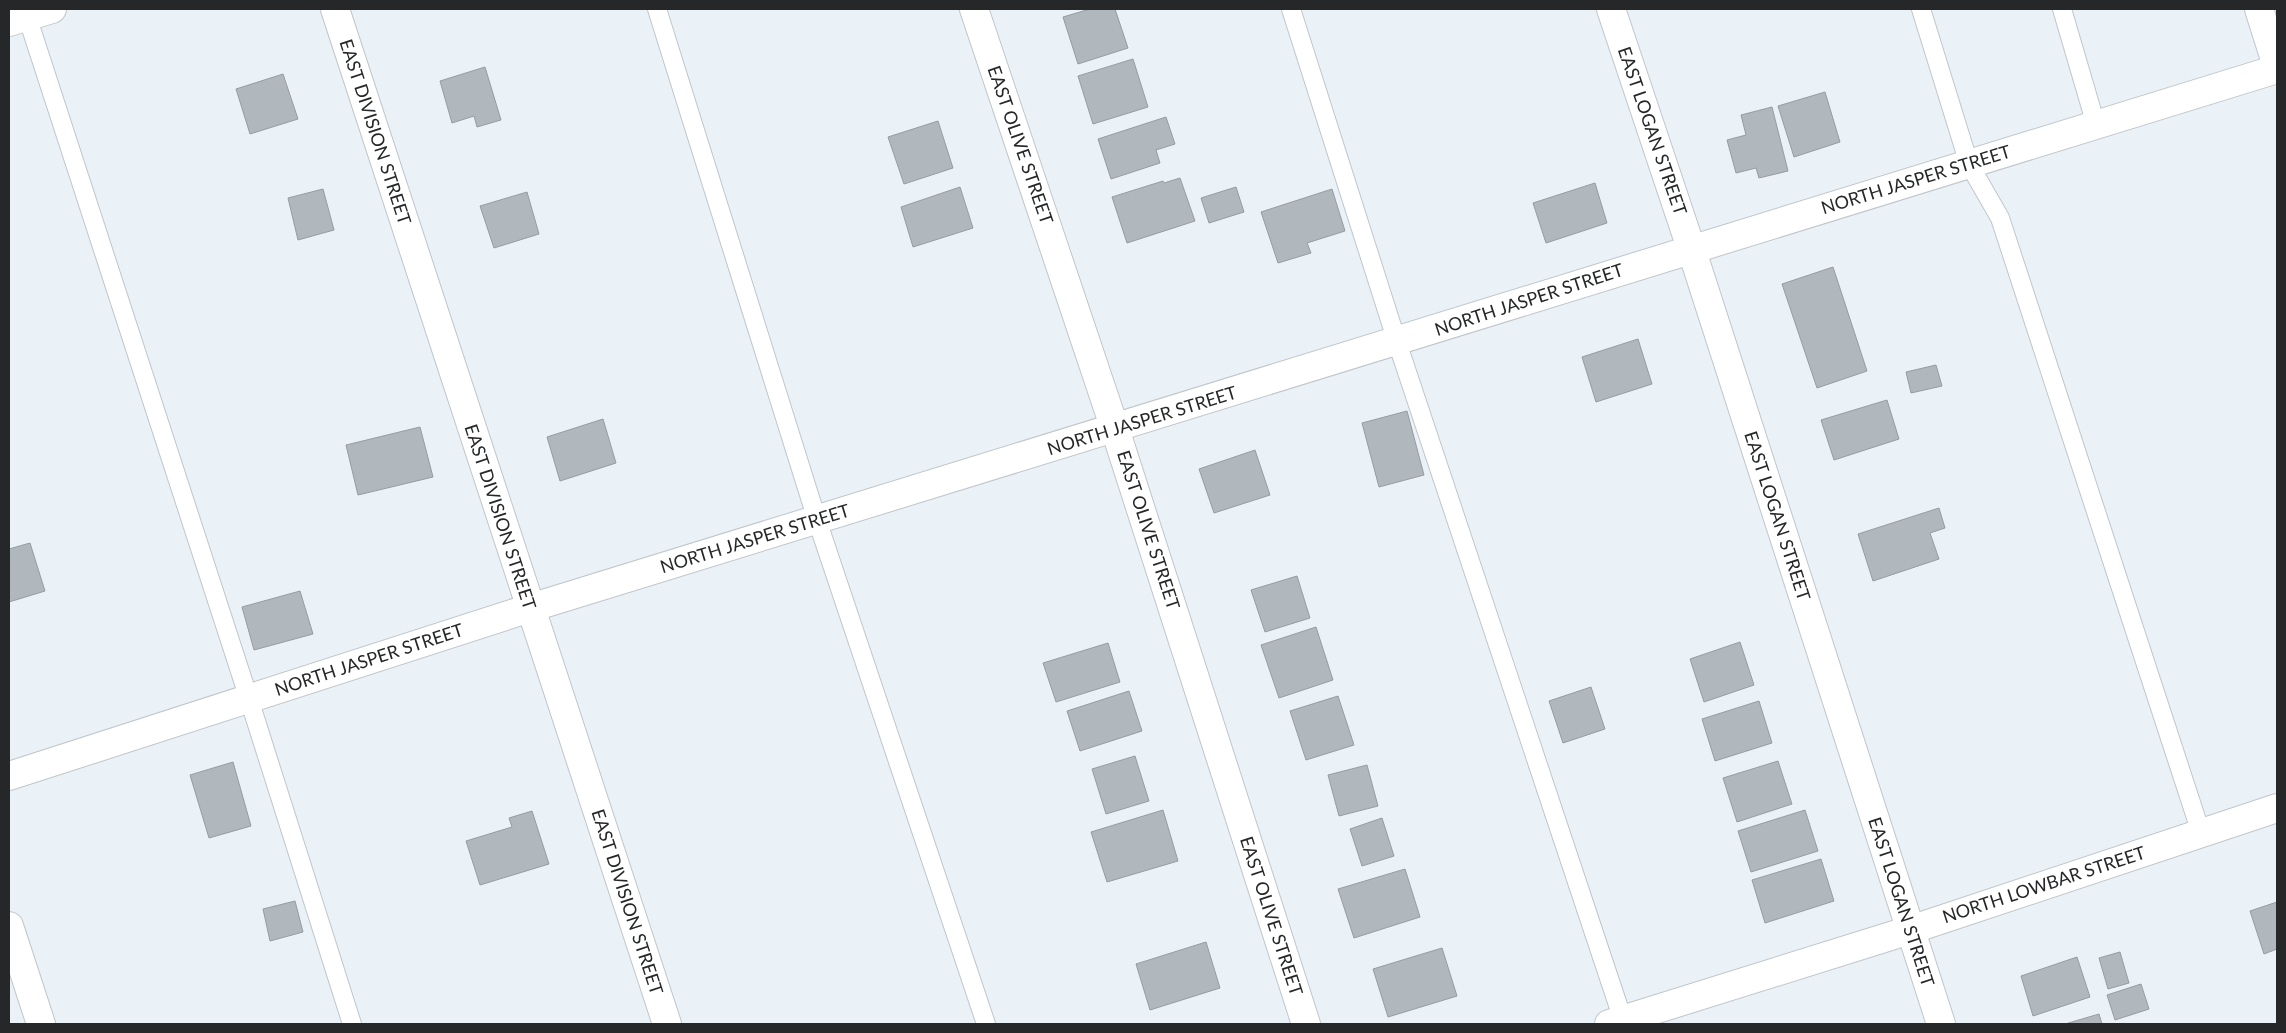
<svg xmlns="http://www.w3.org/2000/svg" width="2286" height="1033" font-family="Lato,sans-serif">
	<rect width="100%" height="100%" fill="#eaf1f7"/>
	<g fill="#b1b8bd" stroke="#969ca1">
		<polygon points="1090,9 1115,9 1128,48 1078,64 1063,17"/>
		<polygon points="1133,59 1148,107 1093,124 1078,76"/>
		<polygon points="485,67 501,120 477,127 474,116 452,123 440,81"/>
		<polygon points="283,74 298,119 250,134 236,89"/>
		<polygon points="1825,92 1840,142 1794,157 1778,106"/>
		<polygon points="1772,107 1788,171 1759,178 1756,168 1736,173 1727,140 1746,135 1741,115"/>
		<polygon points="1166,117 1175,144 1156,150 1160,163 1111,179 1098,139"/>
		<polygon points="938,121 953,168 904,184 888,137"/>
		<polygon points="1180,178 1195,221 1127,243 1112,197 1163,181 1164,183"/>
		<polygon points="1595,183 1607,223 1546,243 1533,203"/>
		<polygon points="960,187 973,228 913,247 901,207"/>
		<polygon points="1236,187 1244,212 1209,223 1201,198"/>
		<polygon points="323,189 334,230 298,240 288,198"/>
		<polygon points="1332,189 1345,231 1307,243 1311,253 1278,263 1261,212"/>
		<polygon points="527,192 539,234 494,248 480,206"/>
		<polygon points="1833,267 1867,371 1817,388 1782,284"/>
		<polygon points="1638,339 1652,384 1596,402 1582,357"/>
		<polygon points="1936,365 1942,386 1911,393 1906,372"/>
		<polygon points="1887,400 1899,439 1834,460 1821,420"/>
		<polygon points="1407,411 1424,475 1379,487 1362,423"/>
		<polygon points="603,419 616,463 560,481 547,437"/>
		<polygon points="420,427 433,477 358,495 346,445"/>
		<polygon points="1255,450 1270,495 1214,513 1199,469"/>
		<polygon points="1939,508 1945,528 1930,533 1939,559 1873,581 1858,534"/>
		<polygon points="30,543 45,591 9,602 9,549"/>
		<polygon points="1297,576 1310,618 1265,632 1251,590"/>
		<polygon points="300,591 313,634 254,650 242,607"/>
		<polygon points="1316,627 1333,680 1279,698 1261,645"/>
		<polygon points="1740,642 1754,685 1704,702 1690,659"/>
		<polygon points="1108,643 1120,682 1056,702 1043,663"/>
		<polygon points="1591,687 1605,729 1563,743 1549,701"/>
		<polygon points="1129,691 1142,731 1080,751 1067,711"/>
		<polygon points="1338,696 1354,745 1306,760 1290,711"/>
		<polygon points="1759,701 1772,743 1715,761 1702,719"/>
		<polygon points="1135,756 1149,801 1106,814 1092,769"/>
		<polygon points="1778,761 1792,804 1737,822 1723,778"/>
		<polygon points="233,762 251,826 209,838 190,775"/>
		<polygon points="1367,765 1378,806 1339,816 1328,775"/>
		<polygon points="1163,810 1178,861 1107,882 1091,832"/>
		<polygon points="1805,810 1818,851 1751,872 1738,831"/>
		<polygon points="532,811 549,864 480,885 466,841 512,827 509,818"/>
		<polygon points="1382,818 1394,856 1362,866 1350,829"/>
		<polygon points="1821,859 1834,901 1765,923 1752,880"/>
		<polygon points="1405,869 1420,917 1354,938 1338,889"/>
		<polygon points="295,901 303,932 270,941 263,909"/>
		<polygon points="2277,902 2277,949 2264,954 2250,911"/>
		<polygon points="1206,942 1220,988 1150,1010 1136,964"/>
		<polygon points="1442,948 1457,996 1388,1017 1373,969"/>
		<polygon points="2120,952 2129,983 2108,989 2099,958"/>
		<polygon points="2077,957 2090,997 2033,1016 2021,976"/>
		<polygon points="2141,984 2149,1009 2115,1020 2107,995"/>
		<polygon points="2099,1014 2102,1024 2065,1024"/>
	</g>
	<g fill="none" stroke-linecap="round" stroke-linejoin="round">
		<g stroke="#bfc6cb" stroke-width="20">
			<g id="service">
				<polyline points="657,9 817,520 986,1024"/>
				<polyline points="1291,9 1397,342 1623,1020"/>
				<polyline points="1921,9 1969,164 2000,218 2201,833"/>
				<polyline points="2062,9 2096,125"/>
				<polyline points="27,16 249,699 352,1024"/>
			</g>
		</g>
		<g stroke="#bfc6cb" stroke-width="30">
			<g id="minor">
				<polyline points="335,9 667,1024"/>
				<polyline points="974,9 1115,429 1306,1024"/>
				<polyline points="1611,9 1691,248 1941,1024"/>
				<polyline points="9,22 52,9"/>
				<polyline points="9,926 41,1024"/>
				<polyline points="1609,1024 1910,930 2277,808"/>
			</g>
		</g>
		<g stroke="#bfc6cb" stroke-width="30">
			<g id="tertiary">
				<polyline points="2259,9 2277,66"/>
				<polyline points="9,776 530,608 2277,69"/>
			</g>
		</g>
		<use href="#service" stroke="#fff" stroke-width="18"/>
		<use href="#minor" stroke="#fff" stroke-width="28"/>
		<use href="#tertiary" stroke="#fff" stroke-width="28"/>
	</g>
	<g text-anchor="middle" stroke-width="4" stroke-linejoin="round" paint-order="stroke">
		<g font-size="18" fill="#252729" stroke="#fff">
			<text transform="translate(1652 131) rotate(71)" y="6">EAST LOGAN STREET</text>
			<text transform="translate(375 132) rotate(72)" y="6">EAST DIVISION STREET</text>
			<text transform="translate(1020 145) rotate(71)" y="6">EAST OLIVE STREET</text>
			<text transform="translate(1916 180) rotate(-17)" y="6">NORTH JASPER STREET</text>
			<text transform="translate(1529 300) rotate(-18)" y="6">NORTH JASPER STREET</text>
			<text transform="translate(1142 421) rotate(-17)" y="6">NORTH JASPER STREET</text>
			<text transform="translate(1777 516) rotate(72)" y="6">EAST LOGAN STREET</text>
			<text transform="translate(500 517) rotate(72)" y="6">EAST DIVISION STREET</text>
			<text transform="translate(1148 530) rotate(72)" y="6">EAST OLIVE STREET</text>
			<text transform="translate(755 539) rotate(-17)" y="6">NORTH JASPER STREET</text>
			<text transform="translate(369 660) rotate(-18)" y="6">NORTH JASPER STREET</text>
			<text transform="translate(2044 885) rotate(-18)" y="6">NORTH LOWBAR STREET</text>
			<text transform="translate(627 902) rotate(72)" y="6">EAST DIVISION STREET</text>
			<text transform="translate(1901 902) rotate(72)" y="6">EAST LOGAN STREET</text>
			<text transform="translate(1271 916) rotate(72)" y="6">EAST OLIVE STREET</text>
		</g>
	</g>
	<rect width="2286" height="1033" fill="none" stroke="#252729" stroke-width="20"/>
</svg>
